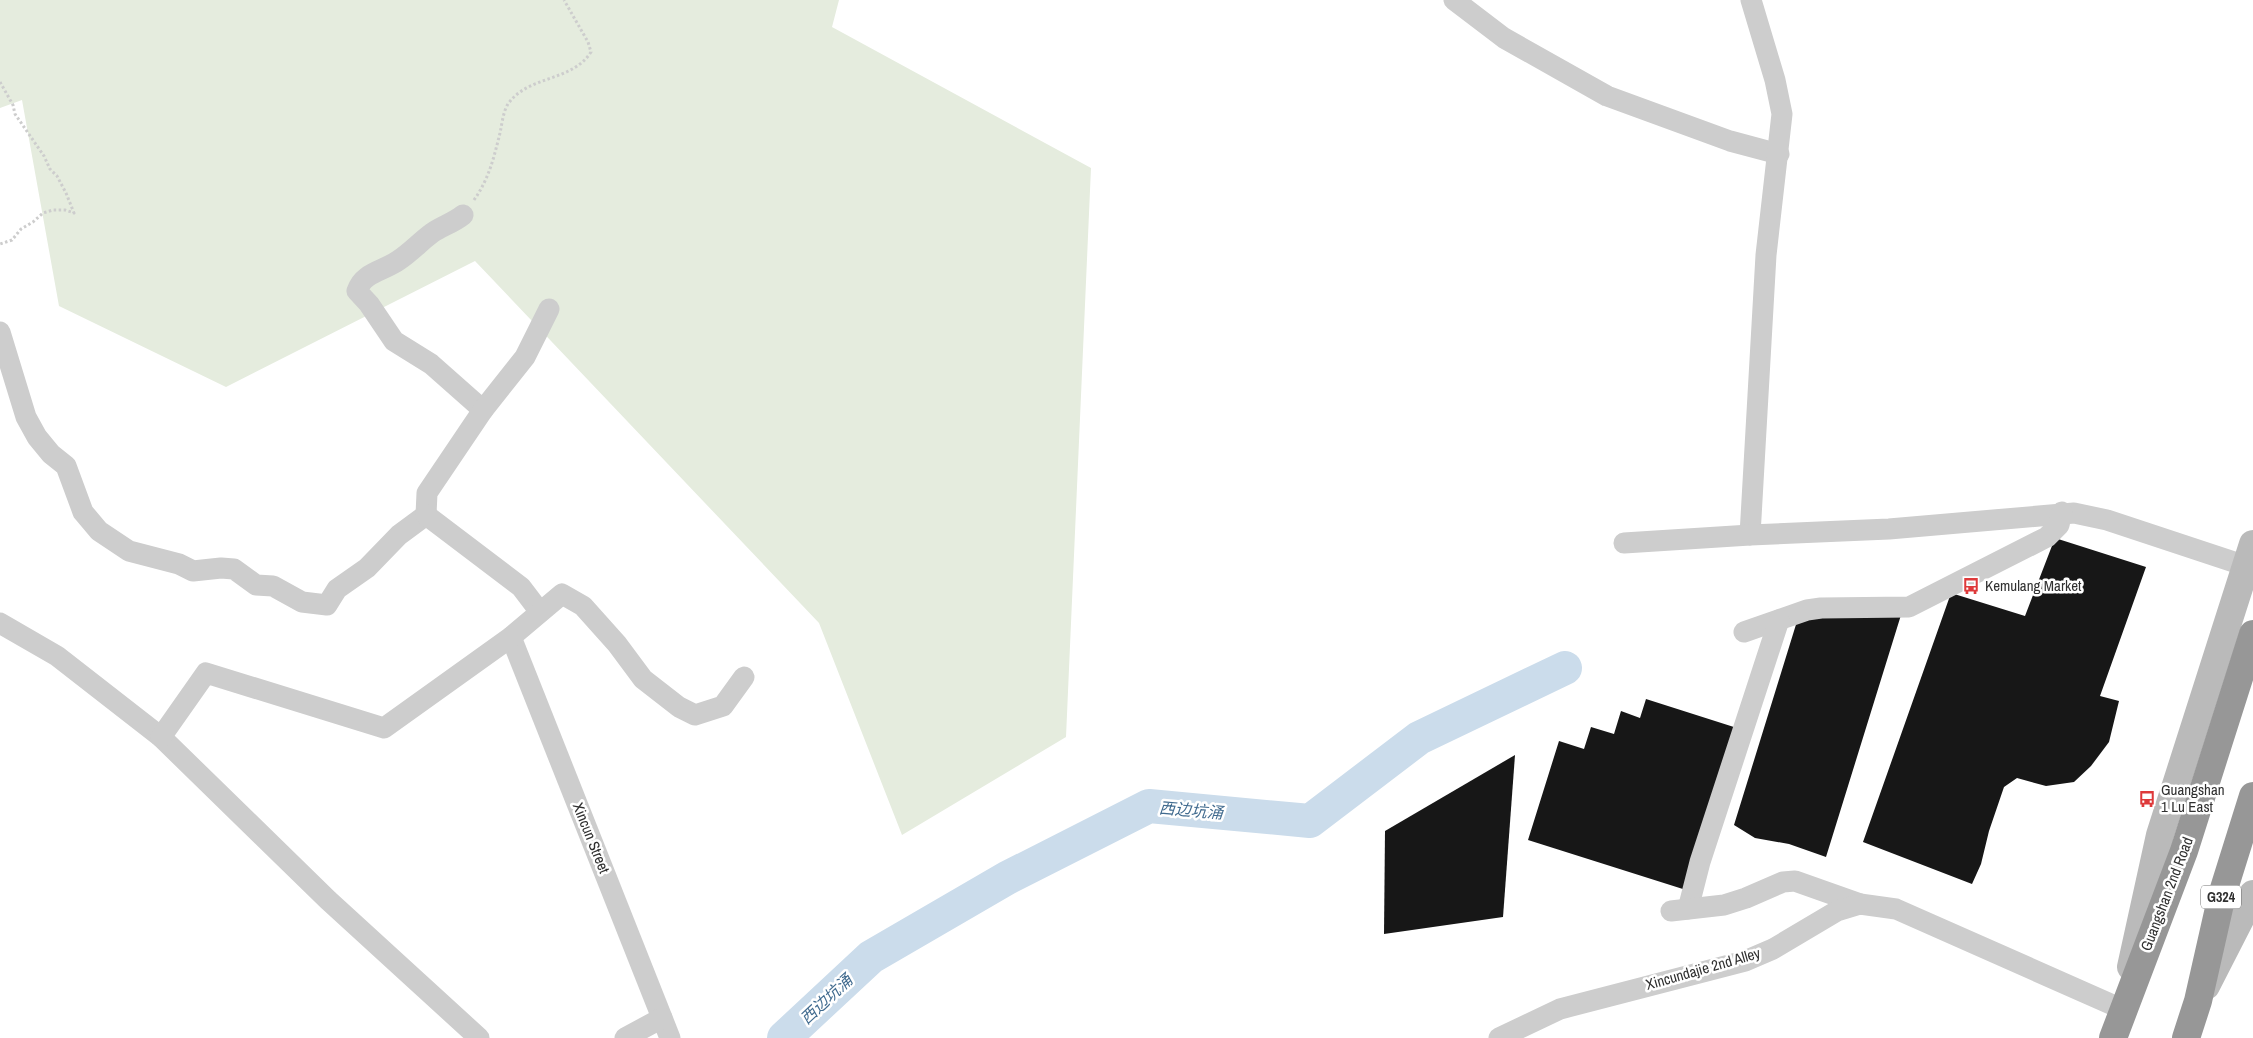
<svg xmlns="http://www.w3.org/2000/svg" width="2253" height="1038" font-family="'Archivo Narrow','Noto Sans SC',sans-serif">
	<rect width="100%" height="100%" fill="#fff"/>
	<polygon fill="#e5ecde" points="0,0 839,0 832,27 1091,168 1066,737 902,835 819,623 475,261 226,387 59,306 22,100 0,108"/>
	<g fill="none" stroke-linecap="round" stroke-linejoin="round">
		<polyline stroke="#cbdceb" stroke-width="34" points="784,1038 871,957 1007,878 1149,806 1310,821 1419,738 1565,668"/>
	</g>
	<g fill="#171717">
		<polygon points="2055,538 2146,567 2100,696 2119,701 2109,742 2091,766 2074,782 2046,786 2017,778 2004,787 1989,831 1981,864 1972,884 1863,842 1951,593 2025,616"/>
		<polygon points="1901,615 1826,857 1789,844 1755,838 1734,825 1798,618"/>
		<polygon points="1646,699 1737,728 1686,890 1528,840 1559,741 1584,749 1591,727 1614,734 1621,711 1640,718"/>
		<polygon points="1515,755 1503,917 1384,934 1385,831"/>
	</g>
	<g fill="none" stroke-linecap="round" stroke-linejoin="round">
		<g stroke="#cdcdcd" stroke-width="3" stroke-dasharray="2.5 2.5" stroke-linecap="butt">
			<polyline points="0,82 13,105 15,114 44,156 50,169 57,176 66,193 74,213 65,210 53,210 43,213 33,222 21,229 12,240 0,244"/>
			<path d="M474 200C489 179 494 157 500 133 502 124 503 112 508 104 528 75 572 82 591 52L588 42 564 0"/>
		</g>
		<g stroke="#cdcdcd" stroke-width="21">
			<polyline points="1454,0 1504,38 1607,96 1730,141 1779,154"/>
			<path d="M463 215C453 223 442 226 432 233 421 241 411 252 399 260 384 271 363 272 357 291L369 304 394 341 431 364 483 410"/>
			<polyline points="0,332 26,417 37,437 51,454 66,466 83,512 99,531 129,551 179,564 193,571 221,568 234,569 256,585 273,586 302,602 327,605 337,589 367,568 399,535 426,515"/>
			<polyline points="426,515 427,493 483,410 525,357 549,309"/>
			<polyline points="426,515 521,587 540,612"/>
			<polyline points="1750,535 1766,255 1782,114 1775,80 1751,0"/>
			<polyline points="1624,543 1750,535 1889,529 2074,513 2107,520 2246,566"/>
			<polyline points="0,623 57,656 161,737 328,900 479,1038"/>
			<polyline points="1744,632 1807,610 1821,608 1909,607 2047,537 2059,525 2062,512"/>
			<polyline points="511,637 670,1038"/>
			<polyline points="161,737 206,673 384,728 511,637 562,594 583,606 617,644 643,679 679,707 695,715 723,706 744,677"/>
			<polyline points="1688,909 1700,862 1779,620"/>
			<polyline points="1671,911 1724,905 1746,898 1783,882 1795,881 1860,904"/>
			<polyline points="625,1038 662,1018"/>
			<polyline points="1499,1038 1560,1009 1745,961 1773,949 1837,911 1860,904 1896,909 2122,1009"/>
		</g>
		<g stroke="#bababa" stroke-width="28">
			<polyline points="2131,967 2160,835 2253,544"/>
			<polyline points="2206,986 2253,894"/>
		</g>
		<g stroke="#979797" stroke-width="28">
			<polyline points="2113,1038 2184,851 2253,634"/>
			<polyline points="2186,1038 2198,1001 2222,895 2253,796"/>
		</g>
	</g>
	<defs>
		<g id="bus-bare" transform="scale(1.35)"><path d="M-5-6H5V4H4V6H2V4H-2V6H-4V4H-5ZM-3.5-4V0h7V-4ZM-3.5 1.2v1.5H-2V1.2ZM2 1.2v1.5H3.5V1.2Z" fill="#de3a3b" stroke="#fff" stroke-width="2.5" paint-order="stroke"/></g>
	</defs>
	<g fill-rule="evenodd">
		<use href="#bus-bare" x="1971" y="586"/>
		<use href="#bus-bare" x="2147" y="799"/>
	</g>
	<g text-anchor="middle" stroke-width="5" stroke-linejoin="round" paint-order="stroke">
		<rect fill="#fff" stroke="#6e6e6e" stroke-width="1" x="2201" y="885.5" width="40" height="23" rx="4"/>
		<g font-size="14" font-weight="bold" fill="#303030">
			<text x="2221" y="902">G324</text>
		</g>
		<g font-size="15" fill="#303030" stroke="#fff" text-anchor="start">
			<text x="1985" y="591">Kemulang Market</text>
			<text x="2161" y="795">Guangshan<tspan x="2161" dy="17">1 Lu East</tspan></text>
		</g>
		<g font-size="15" fill="#303030" stroke="#fff">
			<text transform="translate(591 838) rotate(68)" y="5">Xincun Street</text>
			<text transform="translate(2167 894) rotate(-69)" y="5">Guangshan 2nd Road</text>
			<text transform="translate(1703 969) rotate(-16)" y="5">Xincundajie 2nd Alley</text>
		</g>
		<g font-size="16" font-style="italic" fill="#416b8f" stroke="#fff">
			<text transform="translate(1191 810) rotate(5)" y="6">西边坑涌</text>
			<text transform="translate(826 999) rotate(-43)" y="6">西边坑涌</text>
		</g>
	</g>
</svg>
